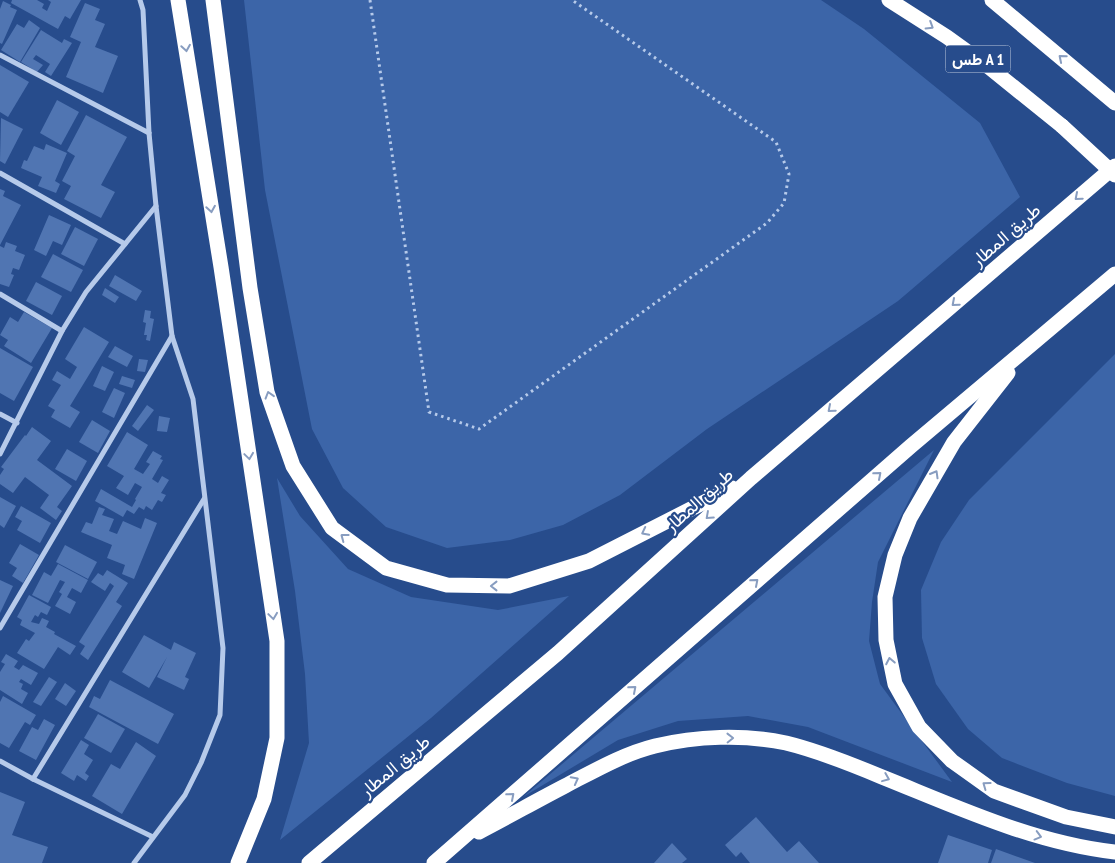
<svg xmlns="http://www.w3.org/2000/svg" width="1115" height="863" font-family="'PT Sans Narrow',Vazirmatn,sans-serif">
	<rect width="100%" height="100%" fill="#274c8c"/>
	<g fill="#3c65a8">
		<polygon points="244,0 821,0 864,29 980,123 1020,197 898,301 707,429 620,495 563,525 510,540 447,548 386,527 343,488 312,429 265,190"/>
		<polygon points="1115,354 1115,796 1067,783 1002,758 968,729 936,684 922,638 921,590 941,542 969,500"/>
		<polygon points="934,450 878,562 872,602 869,641 880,684 952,782 808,727 748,716 678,721 618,740 523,797"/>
		<polygon points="277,478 300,516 348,569 411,597 498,610 569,596 431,718 280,840 309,743 305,674 295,591"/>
	</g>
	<g fill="#5075b2">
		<polygon points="12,0 37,0 44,4 42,8 47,11 51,2 48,0 81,0 70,19 65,16 58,29 11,3"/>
		<polygon points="3,1 11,5 10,7 17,10 2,44 0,43 0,9"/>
		<polygon points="85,3 100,9 95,20 105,24 95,47 118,56 103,93 66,77 81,42 70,37"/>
		<polygon points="29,20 40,28 20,62 1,50 17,24 24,28"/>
		<polygon points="41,30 62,43 64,39 72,43 51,76 45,72 50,64 36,55 33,59 43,65 37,72 21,62"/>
		<polygon points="0,65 29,82 8,117 0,112"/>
		<polygon points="57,100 79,112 61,145 40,133"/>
		<polygon points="86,115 127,137 101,185 115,192 101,218 64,199 71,186 62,181 75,156 67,151"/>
		<polygon points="1,118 23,129 5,164 0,161"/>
		<polygon points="46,144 67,153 55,181 60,184 56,193 38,186 42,177 21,168 24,160 27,161 34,146 44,150"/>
		<polygon points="0,189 5,191 3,196 21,205 0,245"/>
		<polygon points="49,215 71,225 62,245 53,241 46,256 34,250"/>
		<polygon points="75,227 98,239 84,266 61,254"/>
		<polygon points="6,242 17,246 15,251 25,255 19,270 13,268 11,274 14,275 9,287 0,284 0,246 4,248"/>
		<polygon points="53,254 83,270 71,292 41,277"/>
		<polygon points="115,275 142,291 136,301 109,286"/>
		<polygon points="36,282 62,296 52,315 26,301"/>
		<polygon points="105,288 119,297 115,303 102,295"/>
		<polygon points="145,310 151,311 150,318 154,319 150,341 146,340 147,335 144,335 146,323 143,322"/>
		<polygon points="24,312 52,328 31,363 4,346 8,340 0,335 10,317 18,322"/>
		<polygon points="84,327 109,342 70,406 80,412 70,428 51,417 55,410 48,406 61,385 52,380 57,371 70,379 77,367 65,359"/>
		<polygon points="115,346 133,356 127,367 108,357"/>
		<polygon points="0,348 33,367 14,401 0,393"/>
		<polygon points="139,359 148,360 145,372 137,371"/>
		<polygon points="102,366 114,372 105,391 93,386"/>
		<polygon points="122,376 135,380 132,388 119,384"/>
		<polygon points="114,388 125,393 114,418 102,412"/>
		<polygon points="147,405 154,410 138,431 132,426"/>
		<polygon points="159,416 170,418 167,432 157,431"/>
		<polygon points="92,420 110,431 98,453 79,442"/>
		<polygon points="32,427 51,441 37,460 72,486 57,507 62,511 56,520 40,508 49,495 25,477 13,493 0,484 0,475 4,469 1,467 25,435 26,436"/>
		<polygon points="127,432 148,445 134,469 143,474 150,464 146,462 153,451 162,456 160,459 163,460 152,479 158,483 162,476 169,480 161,493 166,495 162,502 158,500 152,510 146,506 144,510 139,507 134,514 127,510 123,517 95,501 101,489 132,507 136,500 135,499 142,487 135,483 128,495 116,488 124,476 107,466"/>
		<polygon points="67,449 87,461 76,481 55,469"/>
		<polygon points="0,497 16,506 4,528 0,525"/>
		<polygon points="21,506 51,523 40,543 17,530 22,521 15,517"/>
		<polygon points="99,507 105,509 102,515 114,519 109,531 117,534 123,521 141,529 145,518 157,523 134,579 122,574 125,565 107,558 112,545 81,532 86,522 92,524"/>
		<polygon points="20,544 39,555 23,583 12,576 17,568 9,563"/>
		<polygon points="65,545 97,562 88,579 56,562"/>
		<polygon points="58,564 88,580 81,593 72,588 67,597 76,602 70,614 55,606 62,594 59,592 65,582 60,580 48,603 32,595 44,572 51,576"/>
		<polygon points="107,570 128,583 116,602 122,606 88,660 80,654 85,646 79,642 114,586 110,583 105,591 91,582 98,573 103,576"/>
		<polygon points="0,580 13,586 0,613"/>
		<polygon points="29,595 51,607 47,615 41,612 38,617 35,615 31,622 39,624 42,618 49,621 46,627 55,632 54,634 76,646 70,655 58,647 44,669 17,653 26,639 29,641 35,633 20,625 22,620 17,617"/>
		<polygon points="144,635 171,650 174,642 196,653 185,677 189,679 184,690 157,677 167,657 149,688 122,672"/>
		<polygon points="6,654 18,661 14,667 19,670 23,665 38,673 31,685 21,679 19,682 23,684 21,689 28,693 22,704 0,690 0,672 5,664 1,662"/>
		<polygon points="49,677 57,682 41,706 33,702"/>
		<polygon points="110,680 174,714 158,744 89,707 94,696 100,699"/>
		<polygon points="65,683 76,691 66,706 55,699"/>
		<polygon points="3,696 36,715 30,725 25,722 9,748 0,743 0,702"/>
		<polygon points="98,714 125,729 111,753 84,738"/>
		<polygon points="44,719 55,725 36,760 19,751 32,727 38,730"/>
		<polygon points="81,740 89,745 84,754 93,760 85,773 89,776 86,781 77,775 74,781 61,773"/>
		<polygon points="136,742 156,756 122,814 92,796 111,764 120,769"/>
		<polygon points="0,792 25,802 12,835 48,847 42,863 0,863"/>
		<polygon points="756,817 787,852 799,841 819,863 750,863 741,852 736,857 725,845"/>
		<polygon points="948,835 992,850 988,863 938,863"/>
		<polygon points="672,843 687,859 682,863 654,863"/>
		<polygon points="996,849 1035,863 991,863"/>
	</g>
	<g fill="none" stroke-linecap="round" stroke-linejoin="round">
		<polyline stroke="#b6caea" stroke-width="3" stroke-dasharray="2.5 4" stroke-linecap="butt" points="370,0 429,412 479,429 767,223 784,203 789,174 776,142 572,0"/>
		<g stroke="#b6caea" stroke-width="5">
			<polyline points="0,55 149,133"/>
			<polyline points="0,173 125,244"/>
			<polyline points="0,294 62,331"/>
			<polyline points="0,414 17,423"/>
			<polyline points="0,454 62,331 86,292 156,206"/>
			<polyline points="0,628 172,336"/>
			<polyline points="0,761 33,779 153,837"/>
			<polyline points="33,779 204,499"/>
			<polyline points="134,863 185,795 201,763 220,715 223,648 193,399 172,336 156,206 149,133 143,10 140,0"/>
		</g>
		<g stroke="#fff" stroke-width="15">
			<polyline points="178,0 221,267 277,641 277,738 264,799 238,863"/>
			<polyline points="213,0 250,288 267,392 293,466 332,528 386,568 447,585 509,586 589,561 732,488"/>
			<polyline points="889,0 947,37 990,68 1062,126"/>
			<polyline points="992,0 1115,103"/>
			<polyline points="1008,373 954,442 910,518 895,555 885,597 886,640 895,684 919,727 952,761 994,791 1066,817 1115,827"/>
			<path d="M479 832C508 817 536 801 565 786 594 771 623 754 655 746 696 736 744 734 786 743 819 751 851 764 882 777 957 807 1034 843 1115 852"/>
			<polyline points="309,863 558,653 751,478 1115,166"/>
			<polyline points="434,863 911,446 1115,274"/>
		</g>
		<polyline stroke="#fff" stroke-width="15" points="1062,126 1115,175"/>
	</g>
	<defs><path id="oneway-chevron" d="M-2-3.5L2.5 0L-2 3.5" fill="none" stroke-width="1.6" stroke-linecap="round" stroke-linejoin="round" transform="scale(1.25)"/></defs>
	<g stroke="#889dc0">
		<use href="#oneway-chevron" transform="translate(930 26) rotate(32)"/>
		<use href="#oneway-chevron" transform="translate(186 48) rotate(81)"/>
		<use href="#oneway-chevron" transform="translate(1062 58) rotate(-140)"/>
		<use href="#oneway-chevron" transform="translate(1078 197) rotate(139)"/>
		<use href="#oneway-chevron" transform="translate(211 209) rotate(81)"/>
		<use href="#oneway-chevron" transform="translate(955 303) rotate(139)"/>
		<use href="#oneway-chevron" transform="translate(269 395) rotate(-107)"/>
		<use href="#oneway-chevron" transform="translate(831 409) rotate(139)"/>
		<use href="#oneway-chevron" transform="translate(249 456) rotate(82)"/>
		<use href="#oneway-chevron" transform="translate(935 474) rotate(-60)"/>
		<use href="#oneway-chevron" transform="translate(878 475) rotate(-41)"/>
		<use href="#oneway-chevron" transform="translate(709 516) rotate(138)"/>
		<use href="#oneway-chevron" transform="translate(645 532) rotate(153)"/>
		<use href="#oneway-chevron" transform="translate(344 537) rotate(-143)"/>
		<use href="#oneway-chevron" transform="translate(755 582) rotate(-41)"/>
		<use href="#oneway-chevron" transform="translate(494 586) rotate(-180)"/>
		<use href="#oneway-chevron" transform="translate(273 616) rotate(82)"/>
		<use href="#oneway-chevron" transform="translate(890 661) rotate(-101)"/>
		<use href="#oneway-chevron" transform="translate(633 689) rotate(-41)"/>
		<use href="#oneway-chevron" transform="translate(730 738) rotate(-1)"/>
		<use href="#oneway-chevron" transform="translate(886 778) rotate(22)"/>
		<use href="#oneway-chevron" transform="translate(575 780) rotate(-28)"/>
		<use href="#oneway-chevron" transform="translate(986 785) rotate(-144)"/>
		<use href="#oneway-chevron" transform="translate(511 796) rotate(-41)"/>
		<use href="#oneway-chevron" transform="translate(1038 836) rotate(15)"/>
	</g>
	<g text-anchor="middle" stroke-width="4.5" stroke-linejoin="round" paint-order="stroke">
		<rect fill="#274c8c" stroke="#bec9dc" stroke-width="1" x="945.5" y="45.5" width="65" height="27" rx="4"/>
		<g font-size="16" font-weight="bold" fill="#fff">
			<text x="978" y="65">طس A 1</text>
		</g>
		<g font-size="18" fill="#fff" stroke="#274c8c">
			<text transform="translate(1006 235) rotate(-41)" y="6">طريق المطار</text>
			<text transform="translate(699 500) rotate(-42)" y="6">طريق المطار</text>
			<text transform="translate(395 766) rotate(-40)" y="6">طريق المطار</text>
		</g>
	</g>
</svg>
